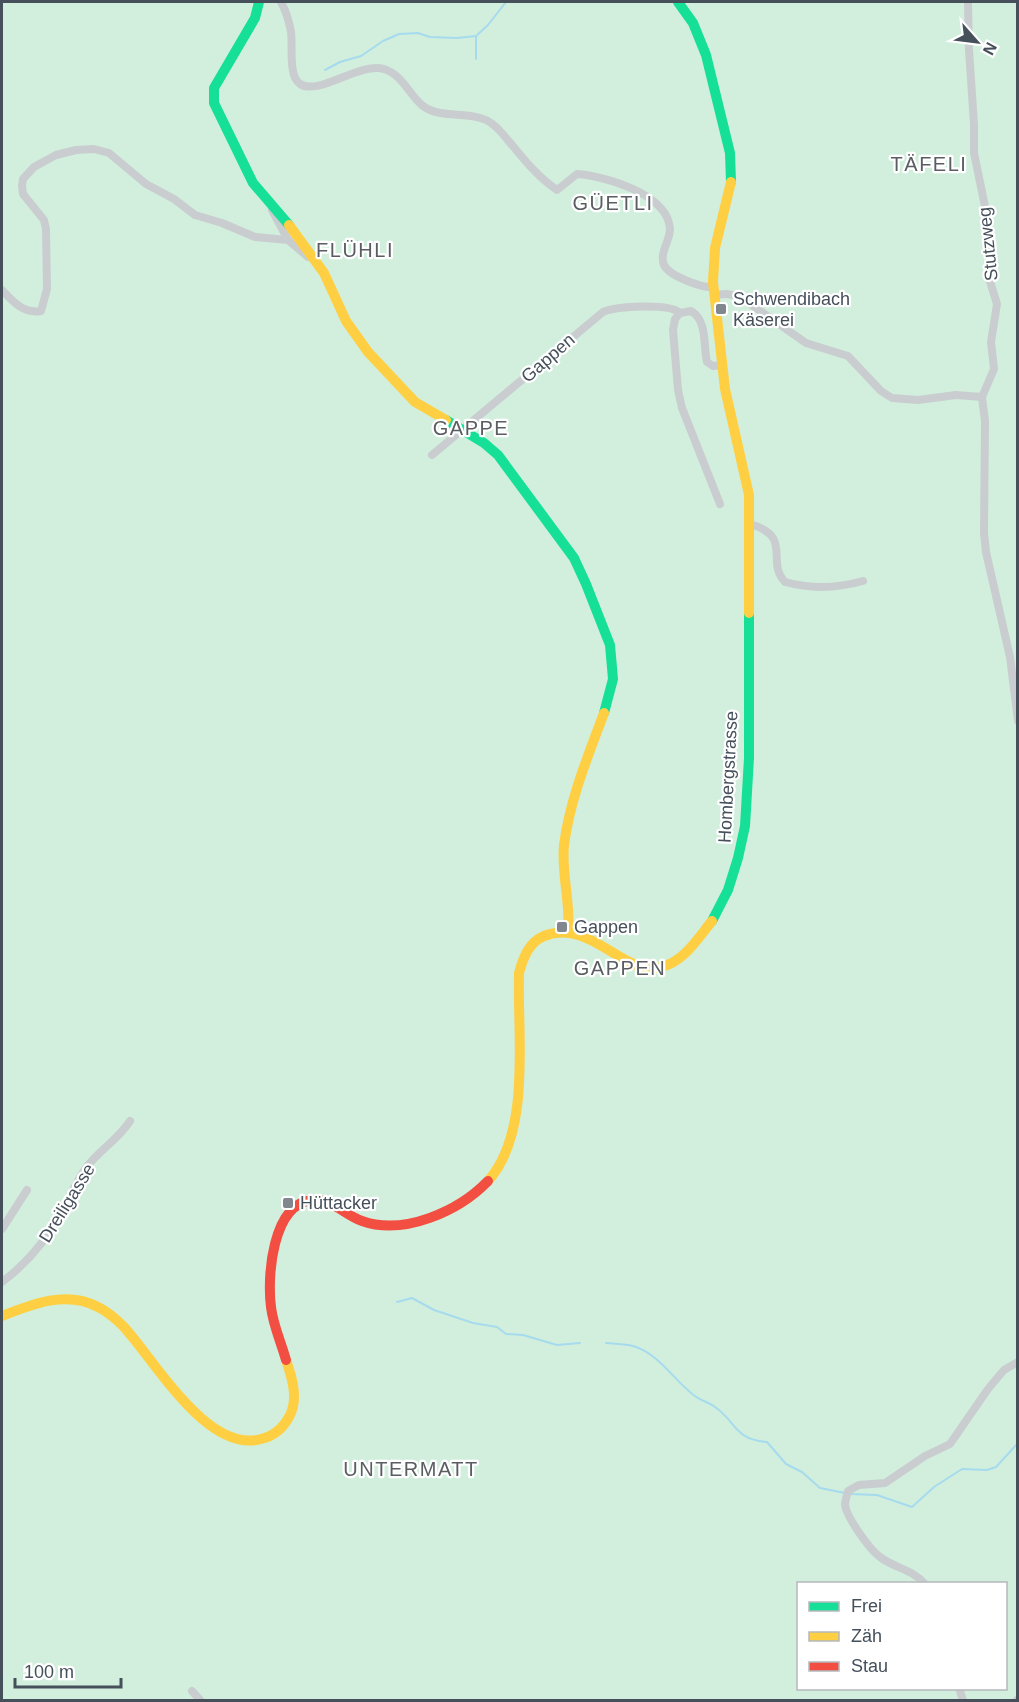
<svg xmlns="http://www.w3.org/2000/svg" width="1019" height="1702" font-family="Helvetica,sans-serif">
	<rect width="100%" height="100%" fill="#efeeee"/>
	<path fill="#d2efde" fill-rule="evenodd" d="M2 2H1017V1700H2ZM798 1584H1006V1688H798Z"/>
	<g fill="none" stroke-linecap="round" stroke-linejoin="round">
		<g stroke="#a6dbed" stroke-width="2">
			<polyline points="476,59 476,36"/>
			<polyline points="325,70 340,62 361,56 383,41 399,34 418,33 430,37 457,38 476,36 488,25 506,2"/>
			<polyline points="397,1302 412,1298 434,1310 473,1323 497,1327 506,1334 523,1335 557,1345 580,1343"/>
			<path d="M606 1343C615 1344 625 1344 633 1346 660 1354 674 1381 695 1396 701 1401 709 1402 715 1407 737 1422 733 1439 767 1442L786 1464 802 1472 820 1488 850 1494 877 1495 912 1507 934 1487 962 1469 987 1470 996 1467 1018 1443"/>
		</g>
		<g stroke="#cacdcf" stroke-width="8">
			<path d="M281 2C286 11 289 21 291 32 293 46 288 76 300 84 319 96 359 62 384 69 403 75 409 95 423 106 440 119 467 111 486 120 497 125 504 136 512 145 526 162 539 178 557 190L577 174C605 176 668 194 670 229 670 241 659 253 664 265 669 276 702 288 713 287"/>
			<polyline points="968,2 969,50 974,124 974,153 988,221 990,242 988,275 997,304 991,342 994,369 982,397 985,421 984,533 986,552 1010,657 1018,721"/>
			<polyline points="272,210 288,240"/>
			<path d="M2 290C13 302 24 314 41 311L47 289 46 229 44 220 23 194 22 186 23 179 34 167 56 155 76 150 94 149 109 153 146 184 174 199 195 215 222 223 255 237 288 240 308 257"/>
			<polyline points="714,295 726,294 739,296 806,343 848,356 881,391 892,398 918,400 956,395 982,397"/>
			<path d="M432 455 603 312C617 306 670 303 680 313"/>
			<path d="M720 504 682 408 678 390 673 330 675 319 680 313 691 311C708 321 703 346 707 362L713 366 722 365"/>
			<path d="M750 524C794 537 765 561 785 582 810 589 838 588 863 581"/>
			<polyline points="2,1229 27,1190"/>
			<path d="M2 1282C29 1262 48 1238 64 1208 71 1195 77 1180 86 1168 99 1150 118 1140 130 1121"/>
			<path d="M925 1584C912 1569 894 1568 880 1557 870 1550 847 1518 845 1505 845 1500 847 1496 848 1491L859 1485 885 1483 925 1456 950 1444 988 1389 1004 1370 1018 1362"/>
			<polyline points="959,1688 963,1700"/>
			<polyline points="192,1691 200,1700"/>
			<polyline points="1017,1700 1018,1700"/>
		</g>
		<g stroke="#16e098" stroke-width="10">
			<polyline points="259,2 255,18 214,88 214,103 253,183 289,225"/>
			<polyline points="678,2 693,23 706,55 730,153 731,182"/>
			<polyline points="446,420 484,443 498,455 574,558 586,584 610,645 613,679 604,713"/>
			<polyline points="712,921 728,890 738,858 745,826 749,758 749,613"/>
		</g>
		<g stroke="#ffcf43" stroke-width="10">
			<polyline points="731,182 715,248 713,282 725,389 749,495 749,613"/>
			<polyline points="289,225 324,273 346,321 368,352 415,402 446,420"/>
			<path d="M568 932C571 903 561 874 564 845 570 799 588 756 604 713"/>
			<path d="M488 1181C532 1132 517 1034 519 973 523 958 529 942 544 936 592 918 623 977 661 967 684 962 698 938 712 921"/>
			<path d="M2 1316C32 1304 67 1290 98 1307 108 1312 116 1319 123 1326 154 1359 207 1454 261 1439 274 1436 283 1428 289 1417 299 1400 292 1377 286 1360"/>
		</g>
		<path stroke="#f24e42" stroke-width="10" d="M286 1360C281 1342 273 1325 271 1307 267 1277 272 1204 312 1200 331 1198 345 1215 362 1221 404 1236 459 1211 488 1181"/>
	</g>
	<g fill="#80878e" stroke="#fff" stroke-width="2">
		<rect x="715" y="303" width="12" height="12" rx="3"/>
		<rect x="556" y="921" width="12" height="12" rx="3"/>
		<rect x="282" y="1197" width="12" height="12" rx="3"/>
	</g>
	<g text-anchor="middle" stroke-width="4.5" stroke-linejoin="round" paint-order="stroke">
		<g font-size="18" fill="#45505b" stroke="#fff">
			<text transform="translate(988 244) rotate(-96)" y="6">Stutzweg</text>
			<text transform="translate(548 358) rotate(-41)" y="6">Gappen</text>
			<text transform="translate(728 777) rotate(-87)" y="6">Hombergstrasse</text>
			<text transform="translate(67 1203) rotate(-58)" y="6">Dreiligasse</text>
		</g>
		<g font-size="18" fill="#45505b" stroke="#fff" text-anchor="start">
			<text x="733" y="305">Schwendibach<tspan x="733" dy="21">Käserei</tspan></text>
			<text x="574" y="933">Gappen</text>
			<text x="300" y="1209">Hüttacker</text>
		</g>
		<g font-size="20" letter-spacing="1.5" fill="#5a5d62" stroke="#fff">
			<text x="929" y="171">TÄFELI</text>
			<text x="613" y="210">GÜETLI</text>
			<text x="355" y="257">FLÜHLI</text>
			<text x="471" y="435">GAPPE</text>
			<text x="620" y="975">GAPPEN</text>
			<text x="411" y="1476">UNTERMATT</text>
		</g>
	</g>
	<rect width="1019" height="1702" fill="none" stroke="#45505b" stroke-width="6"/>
	<rect x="797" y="1582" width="210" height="108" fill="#ffffff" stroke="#b5b9bd" stroke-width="1.5"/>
	<rect x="809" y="1602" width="30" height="9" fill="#16e098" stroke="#b5b9bd" stroke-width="1.5"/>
	<text x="851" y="1612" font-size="18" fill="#45505b">Frei</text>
	<rect x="809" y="1632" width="30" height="9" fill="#ffcf43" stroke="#b5b9bd" stroke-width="1.5"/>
	<text x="851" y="1642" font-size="18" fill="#45505b">Zäh</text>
	<rect x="809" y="1662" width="30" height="9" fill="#f24e42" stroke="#b5b9bd" stroke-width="1.5"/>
	<text x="851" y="1672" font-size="18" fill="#45505b">Stau</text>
	<g transform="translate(977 42) rotate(118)" stroke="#ffffff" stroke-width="4.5" paint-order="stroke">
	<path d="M0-4.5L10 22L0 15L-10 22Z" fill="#45505b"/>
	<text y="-9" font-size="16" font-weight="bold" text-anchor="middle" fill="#45505b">N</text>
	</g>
	<path d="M15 1678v9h106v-9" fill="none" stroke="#45505b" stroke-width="3"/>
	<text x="24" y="1678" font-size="18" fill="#45505b" stroke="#ffffff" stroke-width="4.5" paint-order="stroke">100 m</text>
</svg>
